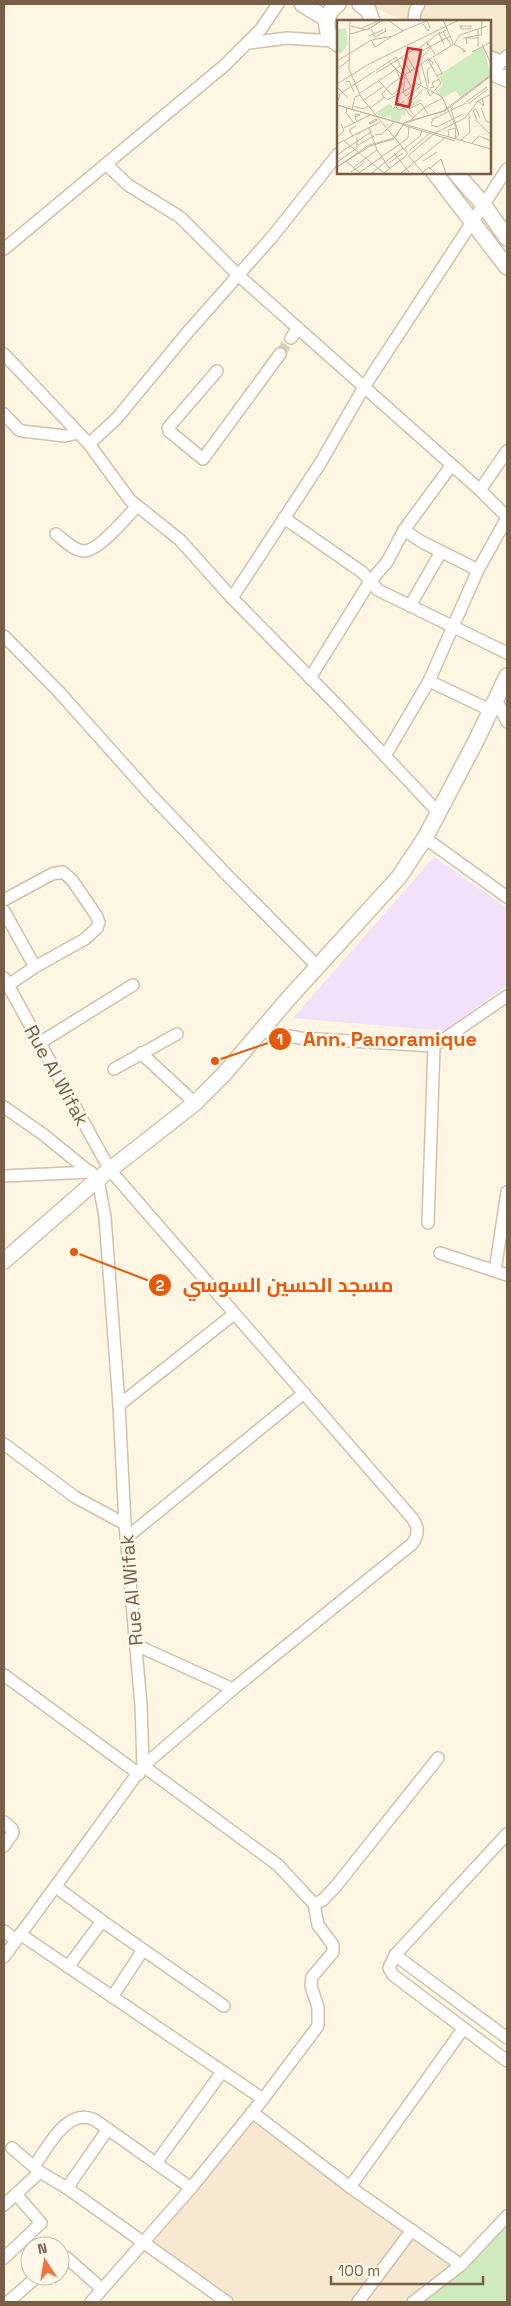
<svg xmlns="http://www.w3.org/2000/svg" width="511" height="2306" font-family="'Space Grotesk',Cairo,sans-serif">
	<rect width="100%" height="100%" fill="#fef6e3"/>
	<g fill="#f6e8d1">
		<polygon points="366,4 507,4 507,68 490,60 490,21 405,21"/>
		<polygon points="254,2109 458,2264 411,2302 230,2302 140,2246"/>
	</g>
	<polygon fill="#f3e0fa" points="434,857 507,908 507,985 444,1031 293,1018"/>
	<polygon fill="#cfecc1" points="507,2220 507,2302 415,2302"/>
	<g fill="none" stroke-linecap="round" stroke-linejoin="round">
		<polyline stroke="#dcd0bc" stroke-width="11" stroke-dasharray="11 5.5" stroke-linecap="butt" points="280,354 291,338"/>
		<g stroke="#d2c0ab" stroke-width="14">
			<g id="street">
				<polyline points="414,21 415,11 419,4"/>
				<polyline points="249,43 287,38 333,41"/>
				<polyline points="490,57 502,61"/>
				<polyline points="491,73 507,56"/>
				<polyline points="106,164 128,185 180,217 238,275 480,490 507,517"/>
				<polyline points="4,249 225,65 261,29 278,4"/>
				<polyline points="291,338 298,328"/>
				<polyline points="4,354 89,444 130,500 180,540 232,598 336,704 438,812"/>
				<polyline points="217,371 168,428 169,431 203,459 280,354"/>
				<polyline points="4,414 18,429 22,431 65,436 78,433"/>
				<polyline points="89,444 117,418 187,333 272,237 338,154"/>
				<polyline points="480,490 507,451"/>
				<polyline points="284,518 362,572 378,590 507,653"/>
				<polyline points="404,530 422,542 478,570"/>
				<path d="M56 534C64 540 73 550 83 551 98 552 126 518 136 507"/>
				<polyline points="232,598 321,462 364,387 507,169"/>
				<polyline points="410,606 441,552"/>
				<polyline points="4,636 59,692 150,794 227,875 318,967"/>
				<polyline points="310,678 369,583 387,562 404,530 451,466"/>
				<polyline points="429,681 490,710"/>
				<polyline points="496,699 507,722"/>
				<polyline points="385,756 429,681 478,570 507,518"/>
				<polyline points="425,838 507,897"/>
				<polyline points="4,900 52,874 63,872 72,880 96,915 99,922 97,928 85,939 35,967 8,985"/>
				<polyline points="4,911 35,967"/>
				<path d="M4 978 110 1170 412 1518C419 1527 419 1534 412 1544L233 1689 143 1766 278 1865 314 1904 323 1900 336 1886 438 1758"/>
				<polyline points="260,1031 300,1038 434,1046 507,996"/>
				<polyline points="41,1042 133,985"/>
				<polyline points="141,1053 195,1103"/>
				<polyline points="114,1069 177,1034"/>
				<polyline points="4,1107 44,1135 98,1179 105,1217 119,1405 125,1524 141,1705 143,1766 4,1957"/>
				<polyline points="4,1176 91,1172"/>
				<polyline points="428,1223 434,1046"/>
				<polyline points="440,1253 507,1275"/>
				<polyline points="495,1271 507,1192"/>
				<polyline points="119,1405 234,1314"/>
				<polyline points="4,1444 75,1497 125,1524"/>
				<polyline points="126,1538 304,1393"/>
				<polyline points="136,1645 233,1689"/>
				<polyline points="4,1675 139,1774"/>
				<polyline points="4,1822 12,1829 13,1833 4,1846"/>
				<polyline points="507,1834 395,1955 389,1968 393,1975 507,2061"/>
				<polyline points="56,1887 102,1921 224,2006"/>
				<polyline points="4,1931 16,1940"/>
				<polyline points="20,1934 263,2099 191,2188 91,2302"/>
				<polyline points="395,1955 507,2038"/>
				<polyline points="68,1967 102,1921"/>
				<polyline points="112,1997 143,1950"/>
				<polyline points="263,2099 318,2026 318,2007 311,1986 312,1977 333,1952 333,1945 318,1925 314,1904"/>
				<polyline points="252,2112 350,2187 461,2265"/>
				<polyline points="12,2148 40,2172 67,2188 227,2302"/>
				<polyline points="156,2163 222,2072"/>
				<path d="M34 2166C48 2148 67 2106 95 2120L191 2188"/>
				<polyline points="350,2187 463,2029"/>
				<polyline points="67,2188 108,2129"/>
				<polyline points="4,2205 40,2172"/>
				<polyline points="60,2257 67,2258 102,2289"/>
				<polyline points="4,2258 41,2223 16,2194"/>
				<polyline points="8,2302 38,2276"/>
				<polyline points="358,2302 412,2230"/>
				<polyline points="413,2302 461,2265 507,2216"/>
			</g>
		</g>
		<g stroke="#d5c0a9" stroke-width="18">
			<g id="secondary">
				<polyline points="302,4 327,19"/>
				<path d="M338 4C323 14 323 34 338 44"/>
				<polyline points="360,4 368,10 372,21"/>
				<polyline points="490,72 507,79"/>
				<polyline points="434,172 507,267"/>
				<polyline points="455,172 483,204 507,238"/>
				<polyline points="4,1261 98,1179 195,1103 224,1074 289,998 399,877 425,838 476,741 507,676"/>
			</g>
		</g>
		<use href="#street" stroke="#fff" stroke-width="11"/>
		<use href="#secondary" stroke="#fff" stroke-width="15"/>
	</g>
	<g text-anchor="middle" stroke-width="5" stroke-linejoin="round" paint-order="stroke">
		<g font-size="19" fill="#785d47" stroke="#fff9eb">
			<text transform="translate(57 1075) rotate(61)" y="7">Rue Al Wifak</text>
			<text transform="translate(131 1590) rotate(-95)" y="7">Rue Al Wifak</text>
		</g>
	</g>
	<g transform="translate(337 20)">
		<rect width="154" height="154" fill="#fef6e3"/>
		<path d="M9 8 11 24 4 34 0 31V9ZM146 26 154 55 124 77 118 71 106 78 98 71 106 66 102 55ZM87 70 80 80H86L69 90 67 99 66 93 62 102 54 100V95L48 98 38 93 52 84 62 90 79 80Z" fill="#cfecc1"/>
		<path fill="none" stroke="#c4b4a0" stroke-width="1" d="M13 0 12 49 24 77 71 134M51 0 66 11M106 0 116 23M86 4 91 11 93 7 90 1M14 6 30 10 46 0M122 6H134V9H124V6M25 8 41 1M34 9 38 17 49 11 48 8M70 9 92 0M141 9V27M106 12 114 25M13 14 31 9 45 0M32 16 46 10M144 16 145 0M126 18 143 15M34 20 38 27 54 17M35 20 56 16 70 9M107 24 102 14 109 10M117 24 129 31 125 32M130 24 129 18H141M145 24 154 44M91 26 90 22 98 34M80 30 103 12M83 32 113 16M135 32 154 22M69 35 78 50M59 37 74 67 66 72 69 76 73 73M64 37 74 53M90 38 104 63 93 76 90 70M92 39 96 43 90 51 92 64M97 39 105 53 100 56M91 40 117 24 123 15 150 6M0 41 34 20M81 42 93 28M84 43 91 69M0 49 12 40M59 49 66 66M39 50 59 37M39 53 78 29M52 54 64 45M42 61 55 75 61 70M9 62 12 61 17 72M79 63 105 77 119 107 118 119M0 64 32 44 122 0M0 67 11 78M93 68 97 67 95 63 102 59M23 73 52 54M47 78 45 74 53 65 90 40M27 80 47 66M50 80 66 72 68 58 52 42M60 80 75 97M1 81 3 74 38 51M141 81 147 86 145 79M129 82 150 67M75 83 71 78 84 65 80 48M60 84 57 88 67 81M131 84 151 69M0 85 154 129M0 85 65 104 106 91 154 55M16 86 27 89 31 86M59 87 62 90 71 86 86 69M116 87 114 89 122 115 118 118M10 88 9 93 17 103M33 88 48 77M144 88 149 101 154 103M15 89 18 77 23 75M77 95 72 89 84 83 91 94M18 97 23 95 19 94 18 98 20 101M40 100 33 104 32 103 39 99ZM74 100 88 87 106 78M139 100 154 115M140 100 136 90 139 89 143 98M94 104 96 99 129 83M94 105 100 107 126 94M7 108 33 95M32 108 40 130 53 149M98 113 128 98 141 81 154 74M38 115 45 114 57 102M16 116 12 110 19 106M0 117 7 111 4 104M112 117 111 110 120 108M7 121 47 153M123 121 133 112 132 94M0 124 43 102M134 124 142 116 154 121M21 125 37 116M67 129 83 116 85 111M73 130 94 112M57 133 72 152M0 135 35 111M71 135 86 153M72 135 98 113M9 141 23 153M86 141 100 132M0 142 20 128V117M52 143 66 133M0 147 33 126 57 119 68 102 108 91 154 56M0 147 32 125 57 118 66 105 118 121M17 147 40 130M92 149 104 139 109 153M14 152 28 142M86 152 92 147 98 153M22 153 71 118 72 107M35 153 66 128M47 153 70 135M64 153 109 117"/>
		<path fill="#d62828" fill-opacity="0.15" stroke="#d62828" stroke-width="2.5" d="M71 28 84 30 72 87 59 84Z"/>
		<rect width="154" height="154" fill="none" stroke="#785d47" stroke-width="2.5"/>
	</g>
	<path fill="none" stroke="#e8590c" stroke-width="2" d="M215 1061L280 1039M74 1252L160 1285"/>
	<g fill="#e8590c" stroke="#fff9eb" stroke-width="2">
		<circle cx="215" cy="1061" r="5"/>
		<circle cx="74" cy="1252" r="5"/>
		<circle cx="280" cy="1039" r="12"/>
		<circle cx="160" cy="1285" r="12"/>
	</g>
	<g font-size="15" text-anchor="middle" font-weight="bold" fill="#fff">
		<text x="280" y="1045">1</text>
		<text x="160" y="1291">2</text>
	</g>
	<g font-size="20" text-anchor="middle" font-weight="bold" fill="#e8590c" stroke="#fff9eb" stroke-width="5" stroke-linejoin="round" paint-order="stroke">
		<text x="390" y="1046">Ann. Panoramique</text>
		<text x="288" y="1292">مسجد الحسين السوسي</text>
	</g>
	<rect width="511" height="2306" fill="none" stroke="#785d47" stroke-width="10"/>
	<g transform="translate(45 2261) rotate(348)"><circle r="24" fill="#fff9eb" stroke="#c9bba9"/>
	<path d="M0-4L9 19L0 12L-9 19Z" fill="#ef7641"/>
	<text y="-8" font-size="14" font-weight="bold" text-anchor="middle" fill="#785d47">N</text>
	</g>
	<path d="M331 2276v8h152v-8" fill="none" stroke="#785d47" stroke-width="2.5"/>
	<text x="338" y="2276" font-size="15" fill="#785d47" stroke="#fff9eb" stroke-width="4" paint-order="stroke">100 m</text>
</svg>
